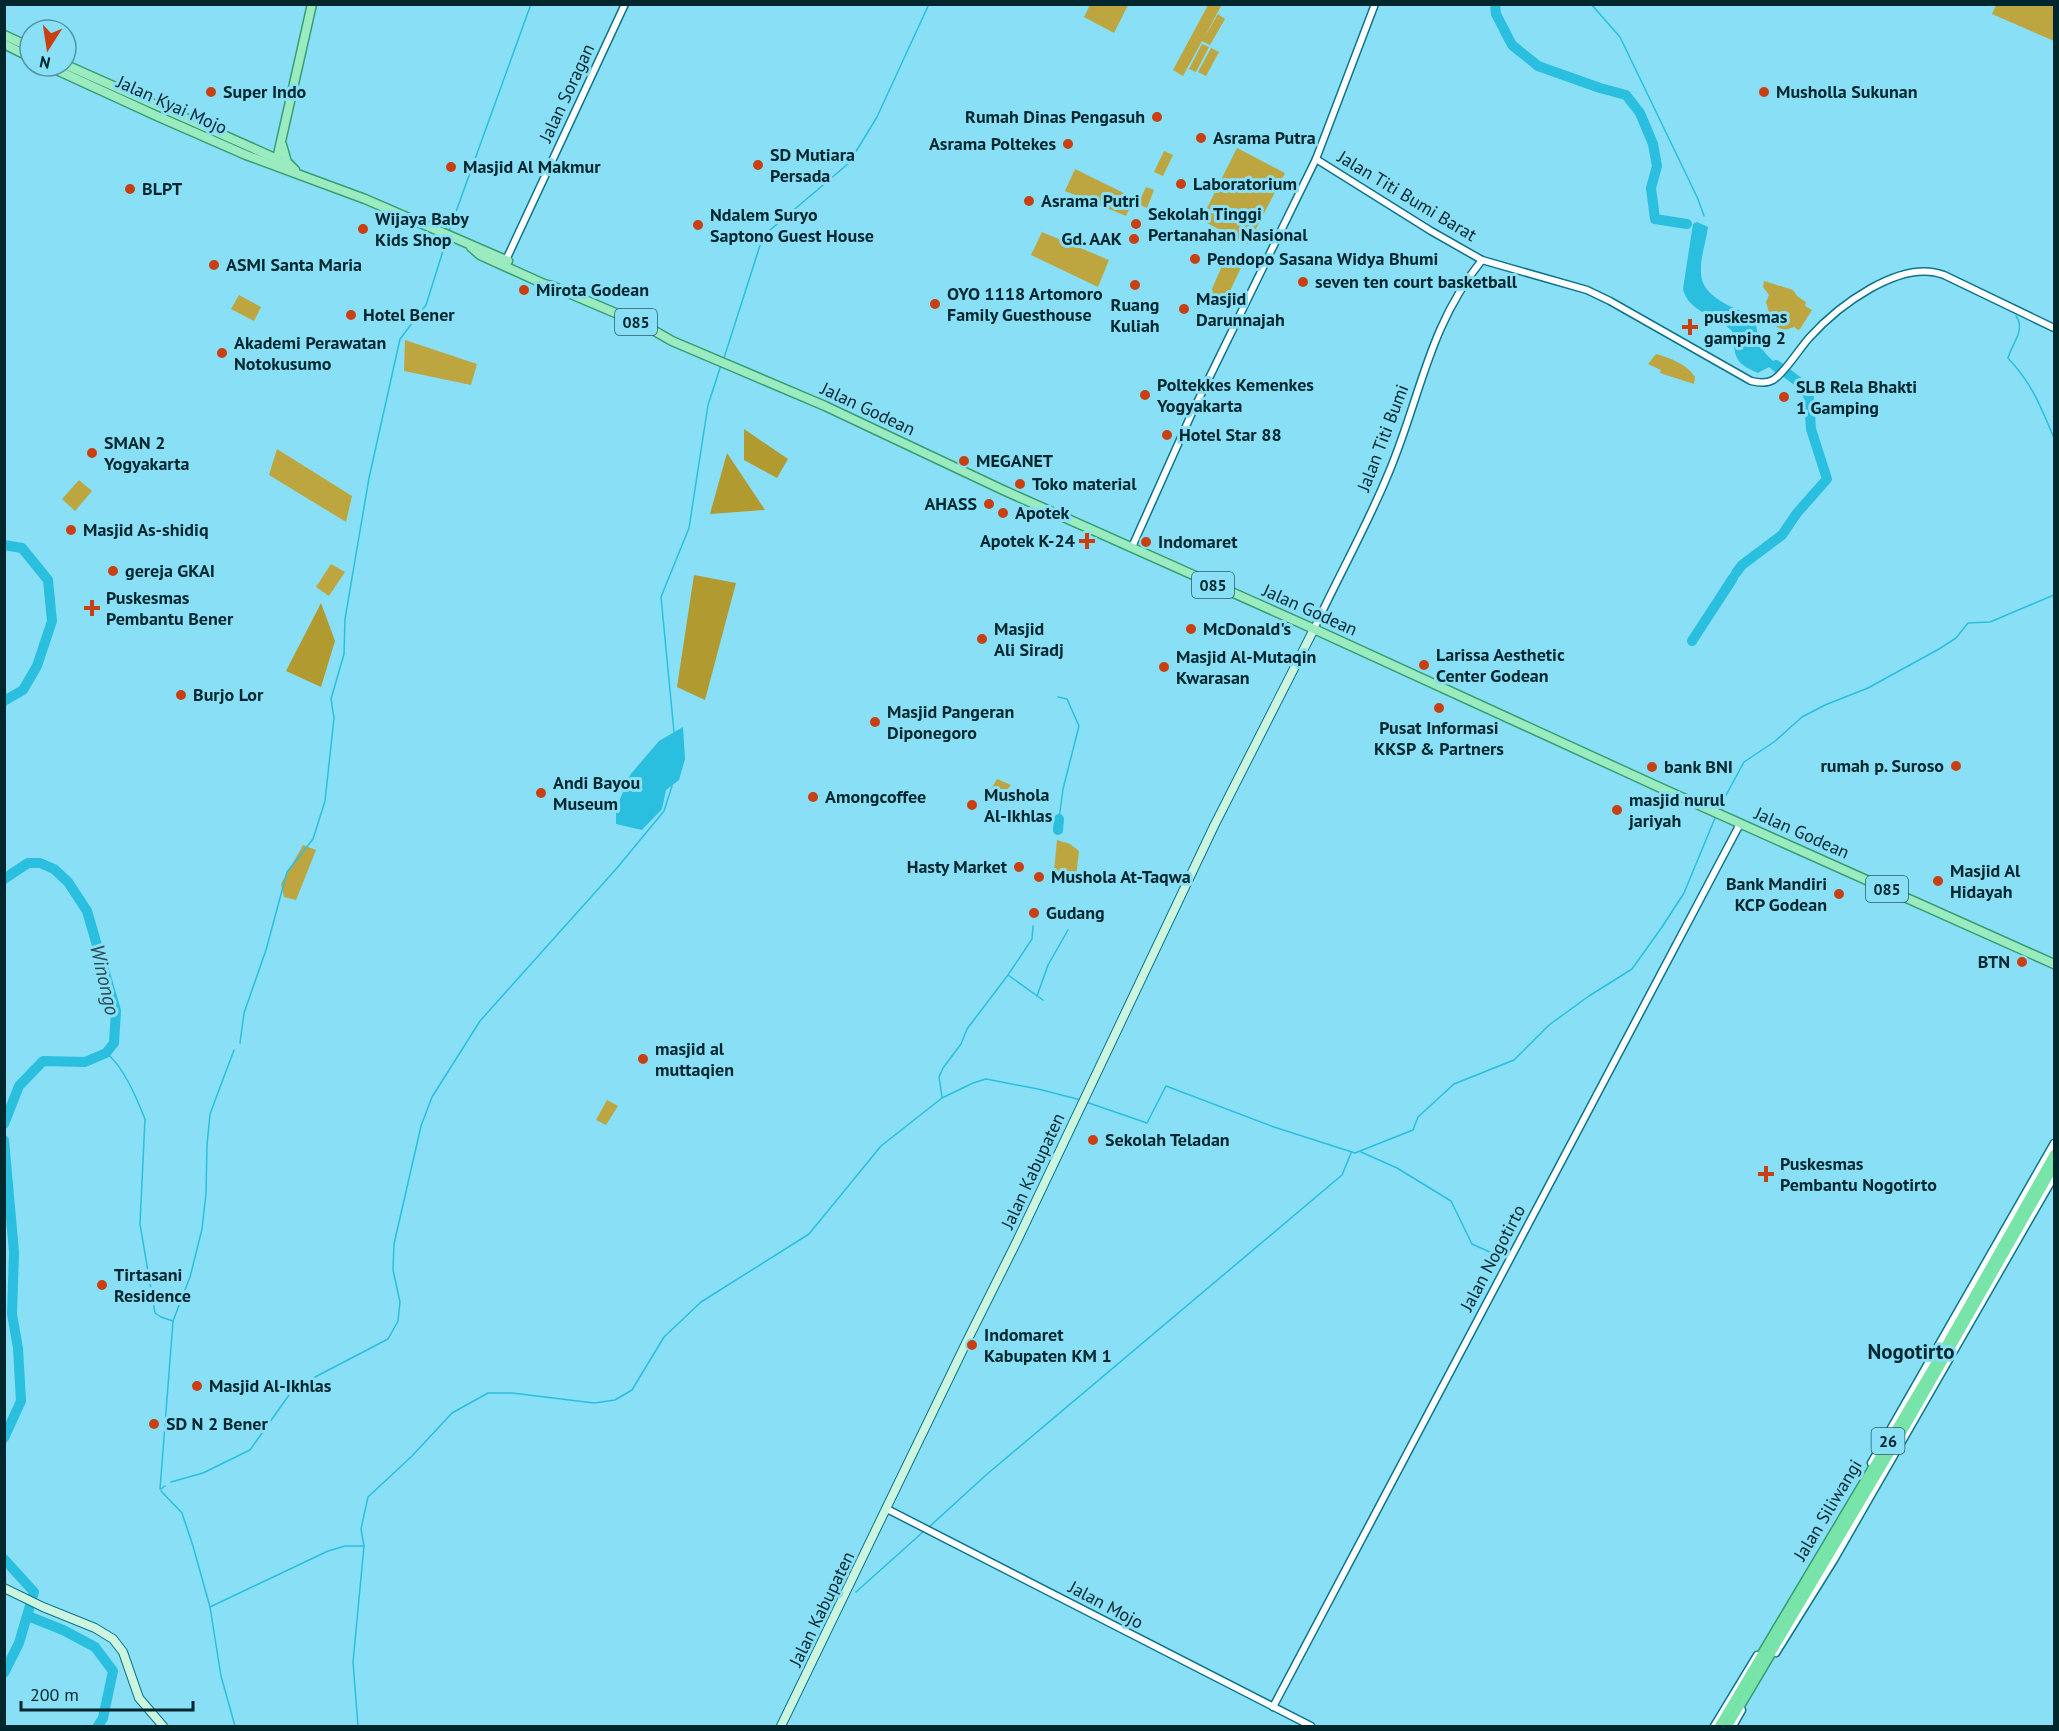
<svg xmlns="http://www.w3.org/2000/svg" width="2059" height="1731" font-family="'PT Sans',sans-serif">
	<rect width="100%" height="100%" fill="#88dff6"/>
	<g fill="#bda63f">
		<polygon points="1090,5 1090,4 1128,5 1114,33 1084,17"/>
		<polygon points="1208,5 1221,6 1204,38 1218,14 1225,19 1210,45 1202,41 1183,76 1173,70"/>
		<polygon points="1996,5 2054,5 2054,41 1992,14"/>
		<polygon points="1202,44 1209,47 1196,72 1189,69"/>
		<polygon points="1211,48 1219,52 1206,76 1198,72"/>
		<polygon points="1237,148 1285,173 1248,244 1201,220"/>
		<polygon points="1164,151 1173,155 1163,176 1154,172"/>
		<polygon points="1075,169 1134,198 1126,216 1065,191"/>
		<polygon points="1146,187 1154,190 1147,208 1138,204"/>
		<polygon points="1042,232 1109,260 1098,287 1031,255"/>
		<polygon points="1235,255 1245,259 1223,306 1215,302 1212,289 1225,259"/>
		<path d="M1764 281 1793 290 1797 296 1806 302 1805 306 1812 310 1800 329 1798 330 1794 327C1784 331 1780 330 1772 323L1766 302 1769 295 1763 287Z"/>
		<polygon points="239,295 261,307 254,321 231,309"/>
		<polygon points="405,340 477,364 471,385 404,371"/>
		<path d="M1656 354C1670 358 1687 364 1695 377L1694 384 1660 373 1661 370 1648 364Z"/>
		<polygon points="277,449 352,496 346,522 269,475"/>
		<polygon points="79,480 92,491 75,511 62,499"/>
		<polygon points="331,564 345,572 329,596 316,587"/>
		<polygon points="997,779 1011,785 995,803 986,798"/>
		<polygon points="1057,840 1070,844 1079,851 1075,885 1053,881"/>
		<polygon points="303,845 316,850 296,900 284,897 281,884"/>
		<polygon points="607,1100 618,1106 606,1125 596,1120"/>
	</g>
	<g fill="#b19a2f">
		<polygon points="744,429 788,459 777,478 744,460"/>
		<polygon points="727,453 765,510 710,514"/>
		<polygon points="694,575 736,583 705,700 677,687"/>
		<polygon points="321,603 335,641 321,687 286,671"/>
	</g>
	<g fill="#2abfdf">
		<path d="M1697 222 1708 227C1706 242 1700 258 1701 273 1701 297 1734 308 1752 316 1759 326 1756 340 1763 350 1769 359 1777 363 1784 371L1776 373 1769 367 1758 373C1732 362 1736 356 1732 331 1718 316 1688 312 1683 289L1693 224Z"/>
		<polygon points="683,727 685,759 679,780 666,790 662,809 642,830 616,824 616,809 630,775 659,741"/>
	</g>
	<g fill="none" stroke-linecap="round" stroke-linejoin="round">
		<g stroke="#2abfdf" stroke-width="1.5">
			<polyline points="1591,4 1620,37 1698,199 1704,216"/>
			<polyline points="449,231 531,4"/>
			<path d="M2016 316C2026 330 2012 343 2008 358 2033 385 2040 405 2054 438"/>
			<polyline points="724,358 763,236 849,163 877,117 929,4"/>
			<polyline points="1058,697 1067,699 1079,726 1063,789 1059,819"/>
			<polyline points="674,732 661,597 689,528 708,405 721,365"/>
			<polyline points="1718,810 1744,762 1774,742 1802,717 1825,705 1868,688 1939,649 1956,638 1968,623 1990,622 2054,595"/>
			<polyline points="1008,975 1032,939 1033,926"/>
			<polyline points="1037,996 1048,965 1068,930"/>
			<polyline points="240,1043 244,1013 266,950 287,872 313,839 325,801 334,718 331,699 344,654 345,619 369,478 400,339 426,305 447,238"/>
			<path d="M106 1053C123 1065 137 1099 145 1119L140 1224 155 1313 161 1317 173 1321"/>
			<polyline points="942,1097 939,1077 943,1068 961,1044 967,1029 1008,975 1043,1000"/>
			<polyline points="1086,1102 1147,1123 1166,1086 1274,1127 1355,1153 1413,1130 1418,1117 1454,1084 1514,1060 1549,1025 1589,996 1632,969 1662,927 1684,893 1715,818"/>
			<polyline points="1361,1152 1397,1168 1451,1201 1472,1244 1494,1254"/>
			<polyline points="171,1482 203,1473 250,1450 294,1388 388,1339 398,1321 400,1302 393,1270 394,1244 421,1126 432,1097 480,1021 617,868 664,811 672,786"/>
			<polyline points="160,1489 173,1321 190,1277 202,1229 206,1193 207,1145 210,1114 234,1050"/>
			<polyline points="161,1489 165,1486"/>
			<polyline points="161,1491 182,1513 193,1546 210,1607 221,1676 235,1726"/>
			<polyline points="928,1528 986,1475 1342,1175 1351,1153"/>
			<polyline points="364,1546 361,1529 368,1497 412,1456 452,1413 488,1393 512,1393 594,1403 615,1400 632,1390 664,1337 701,1302 809,1234 881,1146 942,1098 973,1083 986,1079 1038,1089 1081,1100"/>
			<polyline points="856,1592 924,1531"/>
			<polyline points="210,1607 328,1551 345,1546 364,1546 353,1662 358,1726"/>
		</g>
		<g stroke="#2abfdf" stroke-width="10">
			<polyline points="1495,4 1496,14 1512,45 1538,66 1600,88 1626,95 1640,113 1653,144 1657,166 1651,188 1655,219 1687,224"/>
			<polyline points="4,545 22,548 48,580 52,621 37,666 23,690 4,701"/>
			<polyline points="1736,573 1742,565 1782,535 1797,513 1827,479 1811,429 1809,397 1800,383 1776,365"/>
			<polyline points="1692,641 1733,578"/>
			<polyline points="1058,830 1059,819"/>
			<polyline points="4,879 28,863 40,863 54,869 68,882 87,911 116,1011 114,1043 106,1053 85,1062 43,1061 19,1086 4,1124"/>
			<polyline points="4,1140 14,1252 12,1314 18,1348 21,1401 4,1438"/>
			<polyline points="4,1559 34,1592 19,1643 4,1673"/>
			<polyline points="28,1616 63,1630 95,1647 113,1671 103,1718 98,1726"/>
		</g>
		<g stroke="#0c758a" stroke-width="9">
			<g id="tertiary">
				<path d="M1316 159 1431 231 1482 260 1587 290 1610 301 1751 381C1759 383 1766 384 1773 380 1783 375 1800 348 1809 338 1837 307 1900 258 1944 275L2054 328"/>
				<polyline points="506,260 625,4"/>
				<polyline points="1132,547 1191,415 1316,159 1375,4"/>
				<path d="M1314 629C1338 577 1367 526 1389 472 1421 396 1428 327 1482 260"/>
				<polyline points="1871,1463 2054,1143"/>
				<polyline points="887,1509 1311,1726"/>
				<polyline points="1776,1653 1834,1560 2054,1177"/>
				<polyline points="1273,1707 1740,824"/>
				<polyline points="1714,1726 1757,1655"/>
				<polyline points="1733,1726 1742,1710"/>
			</g>
		</g>
		<g stroke="#0c758a" stroke-width="10">
			<g id="secondary">
				<polyline points="4,1588 43,1607 95,1628 113,1639 123,1652 139,1698 163,1726"/>
				<polyline points="781,1726 968,1339 1017,1241 1214,826 1314,629"/>
			</g>
		</g>
		<g stroke="#389d71" stroke-width="11">
			<g id="primary">
				<polyline points="4,35 30,47"/>
				<polyline points="4,44 30,57"/>
				<polyline points="66,65 277,159 285,168"/>
				<polyline points="48,66 157,116 246,155 365,199 508,261"/>
				<polyline points="282,145 287,162 295,170"/>
				<polyline points="277,159 312,4"/>
				<polyline points="471,247 480,255 544,284 552,286 646,326 672,341 825,406 1003,490 1314,629 1661,788 2054,964"/>
			</g>
		</g>
		<g stroke="#389d71" stroke-width="11">
			<g id="trunk">
				<polyline points="1719,1726 1943,1350 2054,1154"/>
				<polyline points="1728,1726 1909,1421 2054,1167"/>
			</g>
		</g>
		<use href="#tertiary" stroke="#fff" stroke-width="6"/>
		<use href="#secondary" stroke="#ccf5df" stroke-width="8"/>
		<use href="#primary" stroke="#9aebbf" stroke-width="8"/>
		<use href="#trunk" stroke="#78e4aa" stroke-width="8"/>
	</g>
	<g fill="#c83f12" stroke="#88dff6" stroke-width="2">
		<circle cx="211" cy="92" r="6"/>
		<circle cx="1764" cy="92" r="6"/>
		<circle cx="1157" cy="117" r="6"/>
		<circle cx="1201" cy="138" r="6"/>
		<circle cx="1068" cy="144" r="6"/>
		<circle cx="758" cy="165" r="6"/>
		<circle cx="451" cy="167" r="6"/>
		<circle cx="1181" cy="184" r="6"/>
		<circle cx="130" cy="189" r="6"/>
		<circle cx="1029" cy="201" r="6"/>
		<circle cx="1136" cy="224" r="6"/>
		<circle cx="698" cy="225" r="6"/>
		<circle cx="363" cy="229" r="6"/>
		<circle cx="1134" cy="239" r="6"/>
		<circle cx="1195" cy="259" r="6"/>
		<circle cx="214" cy="265" r="6"/>
		<circle cx="1303" cy="282" r="6"/>
		<circle cx="1135" cy="285" r="6"/>
		<circle cx="524" cy="290" r="6"/>
		<circle cx="935" cy="304" r="6"/>
		<circle cx="1184" cy="309" r="6"/>
		<circle cx="351" cy="315" r="6"/>
		<path d="M1687 318h6v6h6v6h-6v6h-6v-6h-6v-6h6z"/>
		<circle cx="222" cy="353" r="6"/>
		<circle cx="1145" cy="395" r="6"/>
		<circle cx="1784" cy="397" r="6"/>
		<circle cx="1167" cy="435" r="6"/>
		<circle cx="92" cy="453" r="6"/>
		<circle cx="964" cy="461" r="6"/>
		<circle cx="1020" cy="484" r="6"/>
		<circle cx="989" cy="504" r="6"/>
		<circle cx="1003" cy="513" r="6"/>
		<circle cx="71" cy="530" r="6"/>
		<path d="M1084 532h6v6h6v6h-6v6h-6v-6h-6v-6h6z"/>
		<circle cx="1146" cy="542" r="6"/>
		<circle cx="113" cy="571" r="6"/>
		<path d="M89 599h6v6h6v6h-6v6h-6v-6h-6v-6h6z"/>
		<circle cx="1191" cy="629" r="6"/>
		<circle cx="982" cy="639" r="6"/>
		<circle cx="1424" cy="665" r="6"/>
		<circle cx="1164" cy="667" r="6"/>
		<circle cx="181" cy="695" r="6"/>
		<circle cx="1439" cy="708" r="6"/>
		<circle cx="875" cy="722" r="6"/>
		<circle cx="1956" cy="766" r="6"/>
		<circle cx="1652" cy="767" r="6"/>
		<circle cx="541" cy="793" r="6"/>
		<circle cx="813" cy="797" r="6"/>
		<circle cx="972" cy="805" r="6"/>
		<circle cx="1617" cy="810" r="6"/>
		<circle cx="1019" cy="867" r="6"/>
		<circle cx="1039" cy="877" r="6"/>
		<circle cx="1938" cy="881" r="6"/>
		<circle cx="1839" cy="894" r="6"/>
		<circle cx="1034" cy="913" r="6"/>
		<circle cx="2022" cy="962" r="6"/>
		<circle cx="643" cy="1059" r="6"/>
		<circle cx="1093" cy="1140" r="6"/>
		<path d="M1763 1165h6v6h6v6h-6v6h-6v-6h-6v-6h6z"/>
		<circle cx="102" cy="1285" r="6"/>
		<circle cx="972" cy="1345" r="6"/>
		<circle cx="197" cy="1386" r="6"/>
		<circle cx="154" cy="1424" r="6"/>
	</g>
	<g text-anchor="middle" stroke-width="6" stroke-linejoin="round" paint-order="stroke">
		<g fill="#88dff6" stroke="#295e6a" stroke-width="1.5">
			<rect x="615" y="309" width="42" height="26" rx="4.5"/>
			<rect x="1192" y="572" width="42" height="26" rx="4.5"/>
			<rect x="1866" y="876" width="42" height="26" rx="4.5"/>
			<rect x="1871.5" y="1428" width="33" height="26" rx="4.5"/>
		</g>
		<g font-size="16" font-weight="bold" fill="#00262e">
			<text x="636" y="328">085</text>
			<text x="1213" y="591">085</text>
			<text x="1887" y="895">085</text>
			<text x="1888" y="1447">26</text>
		</g>
		<g font-size="18" font-weight="bold" fill="#00262e" stroke="#88dff6" text-anchor="start">
			<text x="223" y="98">Super Indo</text>
			<text x="1776" y="98">Musholla Sukunan</text>
			<text x="1145" y="123" text-anchor="end">Rumah Dinas Pengasuh</text>
			<text x="1213" y="144">Asrama Putra</text>
			<text x="1056" y="150" text-anchor="end">Asrama Poltekes</text>
			<text x="770" y="161">SD Mutiara<tspan x="770" dy="21">Persada</tspan></text>
			<text x="463" y="173">Masjid Al Makmur</text>
			<text x="1193" y="190">Laboratorium</text>
			<text x="142" y="195">BLPT</text>
			<text x="1041" y="207">Asrama Putri</text>
			<text x="1148" y="220">Sekolah Tinggi<tspan x="1148" dy="21">Pertanahan Nasional</tspan></text>
			<text x="710" y="221">Ndalem Suryo<tspan x="710" dy="21">Saptono Guest House</tspan></text>
			<text x="375" y="225">Wijaya Baby<tspan x="375" dy="21">Kids Shop</tspan></text>
			<text x="1122" y="245" text-anchor="end">Gd. AAK</text>
			<text x="1207" y="265">Pendopo Sasana Widya Bhumi</text>
			<text x="226" y="271">ASMI Santa Maria</text>
			<text x="1315" y="288">seven ten court basketball</text>
			<text x="536" y="296">Mirota Godean</text>
			<text x="947" y="300">OYO 1118 Artomoro<tspan x="947" dy="21">Family Guesthouse</tspan></text>
			<text x="1196" y="305">Masjid<tspan x="1196" dy="21">Darunnajah</tspan></text>
			<text x="1135" y="311" text-anchor="middle">Ruang<tspan x="1135" dy="21">Kuliah</tspan></text>
			<text x="363" y="321">Hotel Bener</text>
			<text x="1704" y="323">puskesmas<tspan x="1704" dy="21">gamping 2</tspan></text>
			<text x="234" y="349">Akademi Perawatan<tspan x="234" dy="21">Notokusumo</tspan></text>
			<text x="1157" y="391">Poltekkes Kemenkes<tspan x="1157" dy="21">Yogyakarta</tspan></text>
			<text x="1796" y="393">SLB Rela Bhakti<tspan x="1796" dy="21">1 Gamping</tspan></text>
			<text x="1179" y="441">Hotel Star 88</text>
			<text x="104" y="449">SMAN 2<tspan x="104" dy="21">Yogyakarta</tspan></text>
			<text x="976" y="467">MEGANET</text>
			<text x="1032" y="490">Toko material</text>
			<text x="977" y="510" text-anchor="end">AHASS</text>
			<text x="1015" y="519">Apotek</text>
			<text x="83" y="536">Masjid As-shidiq</text>
			<text x="1075" y="547" text-anchor="end">Apotek K-24</text>
			<text x="1158" y="548">Indomaret</text>
			<text x="125" y="577">gereja GKAI</text>
			<text x="106" y="604">Puskesmas<tspan x="106" dy="21">Pembantu Bener</tspan></text>
			<text x="994" y="635">Masjid<tspan x="994" dy="21">Ali Siradj</tspan></text>
			<text x="1203" y="635">McDonald's</text>
			<text x="1436" y="661">Larissa Aesthetic<tspan x="1436" dy="21">Center Godean</tspan></text>
			<text x="1176" y="663">Masjid Al-Mutaqin<tspan x="1176" dy="21">Kwarasan</tspan></text>
			<text x="193" y="701">Burjo Lor</text>
			<text x="887" y="718">Masjid Pangeran<tspan x="887" dy="21">Diponegoro</tspan></text>
			<text x="1439" y="734" text-anchor="middle">Pusat Informasi<tspan x="1439" dy="21">KKSP &amp; Partners</tspan></text>
			<text x="1944" y="772" text-anchor="end">rumah p. Suroso</text>
			<text x="1664" y="773">bank BNI</text>
			<text x="553" y="789">Andi Bayou<tspan x="553" dy="21">Museum</tspan></text>
			<text x="984" y="801">Mushola<tspan x="984" dy="21">Al-Ikhlas</tspan></text>
			<text x="825" y="803">Amongcoffee</text>
			<text x="1629" y="806">masjid nurul<tspan x="1629" dy="21">jariyah</tspan></text>
			<text x="1007" y="873" text-anchor="end">Hasty Market</text>
			<text x="1950" y="877">Masjid Al<tspan x="1950" dy="21">Hidayah</tspan></text>
			<text x="1051" y="883">Mushola At-Taqwa</text>
			<text x="1827" y="890" text-anchor="end">Bank Mandiri<tspan x="1827" dy="21">KCP Godean</tspan></text>
			<text x="1046" y="919">Gudang</text>
			<text x="2010" y="968" text-anchor="end">BTN</text>
			<text x="655" y="1055">masjid al<tspan x="655" dy="21">muttaqien</tspan></text>
			<text x="1105" y="1146">Sekolah Teladan</text>
			<text x="1780" y="1170">Puskesmas<tspan x="1780" dy="21">Pembantu Nogotirto</tspan></text>
			<text x="114" y="1281">Tirtasani<tspan x="114" dy="21">Residence</tspan></text>
			<text x="984" y="1341">Indomaret<tspan x="984" dy="21">Kabupaten KM 1</tspan></text>
			<text x="209" y="1392">Masjid Al-Ikhlas</text>
			<text x="166" y="1430">SD N 2 Bener</text>
		</g>
		<g font-size="18" fill="#00262e" stroke="#88dff6">
			<text transform="translate(567 93) rotate(-65)" y="6">Jalan Soragan</text>
			<text transform="translate(172 105) rotate(24)" y="6">Jalan Kyai Mojo</text>
			<text transform="translate(1407 196) rotate(31)" y="6">Jalan Titi Bumi Barat</text>
			<text transform="translate(868 409) rotate(25)" y="6">Jalan Godean</text>
			<text transform="translate(1383 438) rotate(-69)" y="6">Jalan Titi Bumi</text>
			<text transform="translate(1310 610) rotate(24)" y="6">Jalan Godean</text>
			<text transform="translate(1802 833) rotate(24)" y="6">Jalan Godean</text>
			<text transform="translate(1033 1171) rotate(-65)" y="6">Jalan Kabupaten</text>
			<text transform="translate(1493 1258) rotate(-62)" y="6">Jalan Nogotirto</text>
			<text transform="translate(1828 1510) rotate(-59)" y="6">Jalan Siliwangi</text>
			<text transform="translate(1106 1605) rotate(28)" y="6">Jalan Mojo</text>
			<text transform="translate(822 1609) rotate(-64)" y="6">Jalan Kabupaten</text>
		</g>
		<g font-size="20" font-style="italic" fill="#2c4951" stroke="#88dff6">
			<text transform="translate(105 980) rotate(77)" y="7">Winongo</text>
		</g>
		<g font-size="21" font-weight="bold" fill="#00262e" stroke="#88dff6">
			<text x="1911" y="1359">Nogotirto</text>
		</g>
	</g>
	<rect width="2059" height="1731" fill="none" stroke="#00262e" stroke-width="12"/>
	<g transform="translate(48 48) rotate(192)"><circle r="28" fill="#88dff6" stroke="#5295a6" stroke-width="1.5"/>
	<path d="M0-4.5L10 22L0 15L-10 22Z" fill="#c83f12"/>
	<text y="-9" font-size="16" font-weight="bold" text-anchor="middle" fill="#00262e">N</text>
	</g>
	<path d="M21 1701v9h172v-9" fill="none" stroke="#00262e" stroke-width="3"/>
	<text x="30" y="1701" font-size="18" fill="#00262e" stroke="#88dff6" stroke-width="4.5" paint-order="stroke">200 m</text>
</svg>
